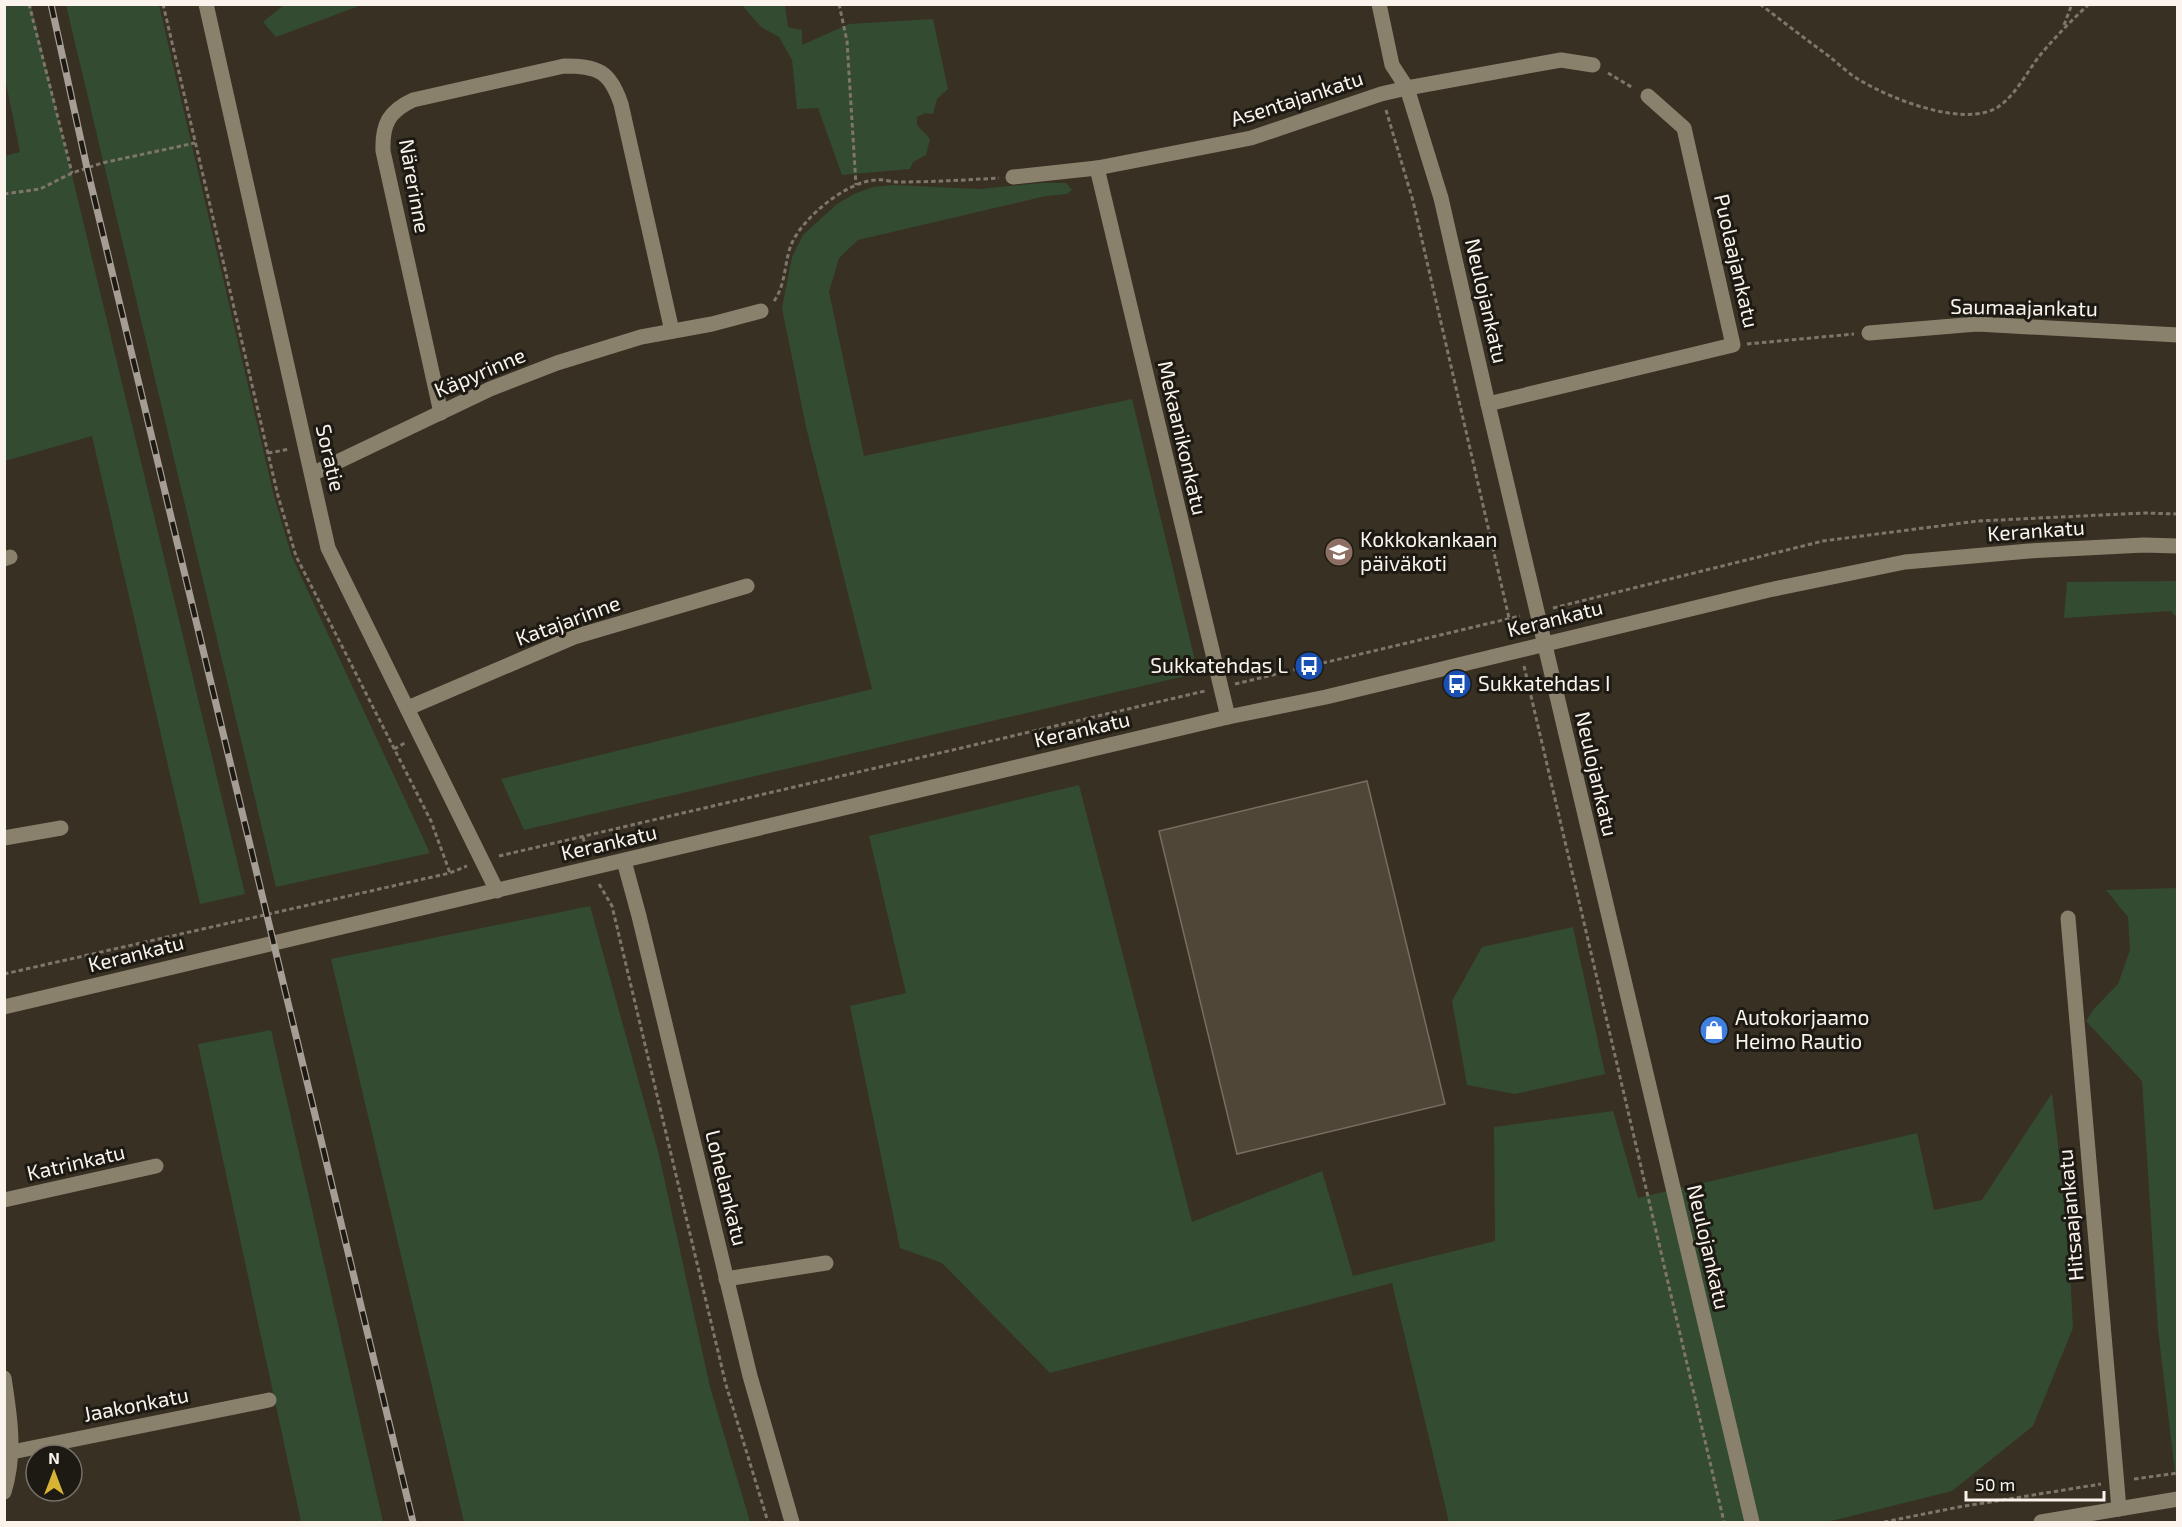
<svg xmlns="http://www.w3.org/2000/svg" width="2182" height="1527" font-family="'Exo 2',sans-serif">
	<rect width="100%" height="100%" fill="#393024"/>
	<g fill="#334b30">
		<polygon points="5,4 31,5 245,894 200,904 92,436 5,461 5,156 20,152 5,78"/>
		<polygon points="66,5 159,5 274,496 292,557 430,853 276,887"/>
		<polygon points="284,5 284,4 357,5 356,7 276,37 263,22"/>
		<polygon points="742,5 785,5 788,27 802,30 802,45 849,24 933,19 948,89 937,99 933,114 925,113 917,117 917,125 930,139 926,155 913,162 910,169 842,175 818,108 797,109 792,60 779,37 761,27"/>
		<polygon points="1041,183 1066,183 1072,190 1067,194 1046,196 858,240 839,258 829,292 864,456 1132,399 1198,673 524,830 501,779 872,689 806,427 782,308 792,257 803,235 837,204 854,194 873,187 894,185 979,189"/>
		<polygon points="2177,581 2177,618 2171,611 2064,618 2067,582"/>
		<polygon points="1079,785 1192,1222 1322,1171 1353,1276 1495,1241 1494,1127 1613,1111 1638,1198 1917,1133 1934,1210 1982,1200 2052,1093 2068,1233 2073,1328 2033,1426 1952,1491 1827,1522 1449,1522 1392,1283 1050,1373 942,1263 900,1248 850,1006 906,993 869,836"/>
		<polygon points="2177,888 2178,888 2177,1489 2158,1329 2142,1081 2086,1021 2094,1009 2118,984 2130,950 2128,917 2106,890"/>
		<polygon points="590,906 659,1155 710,1387 750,1522 464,1522 331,959"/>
		<polygon points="1573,927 1605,1074 1515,1094 1467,1085 1452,1001 1482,947"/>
		<polygon points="271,1030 383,1522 301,1522 198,1044"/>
	</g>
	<polygon fill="#4f4638" stroke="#786e60" stroke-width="1.5" points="1367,781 1445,1104 1237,1154 1159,831"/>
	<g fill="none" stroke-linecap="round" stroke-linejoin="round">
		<g stroke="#7e766b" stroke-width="3" stroke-dasharray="4.5 3" stroke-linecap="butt">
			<polyline points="29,4 72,173"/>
			<polyline points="163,4 278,496 296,556 431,821 450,873"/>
			<polyline points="839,4 847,41 856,185"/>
			<path d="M1760 4C1783 22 1807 40 1830 57 1840 65 1851 76 1863 82 1894 100 1965 128 1998 107 2017 94 2027 71 2041 54 2056 36 2072 20 2089 4"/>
			<polyline points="2064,25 2072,4"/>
			<polyline points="1608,73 1633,88"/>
			<polyline points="1386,110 1413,201 1509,618 1515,634"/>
			<polyline points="4,194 40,189 72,173 102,163 195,143"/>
			<path d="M774 301C786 284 784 264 791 245 802 218 846 182 875 180 883 179 891 182 898 182 932 182 965 180 999 178"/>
			<polyline points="1747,344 1854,334"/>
			<polyline points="268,453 290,449"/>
			<polyline points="1553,608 1823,541 1978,521 2144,513 2178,514"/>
			<polyline points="1524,666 1724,1522"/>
			<polyline points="1235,684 1520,616"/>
			<polyline points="394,749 405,743"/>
			<polyline points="583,837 587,853"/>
			<polyline points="499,856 1205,691"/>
			<polyline points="599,884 612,906 726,1385 768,1522"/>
			<polyline points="4,974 450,873 467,866"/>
			<polyline points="2134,1479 2178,1473"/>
			<polyline points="1884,1522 1959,1507 2101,1484"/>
		</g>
		<g stroke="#8a816d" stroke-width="15">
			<polyline points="206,4 328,548 497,891"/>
			<polyline points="1379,4 1392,65 1407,88 1441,198 1488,404 1752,1522"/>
			<polyline points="1097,168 1228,717"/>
			<polyline points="1013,177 1097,168 1251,138 1381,94 1407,88 1561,60 1593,65"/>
			<polyline points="1869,333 1977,324 2178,335"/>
			<polyline points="1488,404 1733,345 1684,128 1648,96"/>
			<path d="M441 413 383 151C382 124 389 111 413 100L564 66C598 66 610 71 621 104L672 331"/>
			<polyline points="312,474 490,389 557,363 641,337 712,324 761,311"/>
			<polyline points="4,559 10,557"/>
			<polyline points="408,708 574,637 747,586"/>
			<polyline points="4,838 61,828"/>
			<polyline points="624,861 639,916 750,1376 792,1522"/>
			<polyline points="2068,918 2119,1509"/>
			<polyline points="4,1007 1228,717 1326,697 1769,590 1905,562 2029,551 2144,545 2178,546"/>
			<polyline points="4,1200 156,1166"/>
			<polyline points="726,1279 826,1263"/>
			<path d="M4 1378C10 1416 16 1454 4 1492"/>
			<polyline points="12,1452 269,1400"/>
			<polyline points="2041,1522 2178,1499"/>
		</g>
		<g stroke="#a59e94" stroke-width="7">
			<polyline id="rail" points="51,4 87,168 413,1522"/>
		</g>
		<use href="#rail" stroke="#1d1913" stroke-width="4.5" stroke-dasharray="14" stroke-linecap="butt"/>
	</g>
	<defs>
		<g id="school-disc" transform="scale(1.5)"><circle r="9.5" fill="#8d6e63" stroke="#1d1913"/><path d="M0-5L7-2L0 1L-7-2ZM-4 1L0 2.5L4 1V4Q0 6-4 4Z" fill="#fff"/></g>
		<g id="bus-disc" transform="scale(1.5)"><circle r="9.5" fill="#1a4fb4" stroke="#1d1913"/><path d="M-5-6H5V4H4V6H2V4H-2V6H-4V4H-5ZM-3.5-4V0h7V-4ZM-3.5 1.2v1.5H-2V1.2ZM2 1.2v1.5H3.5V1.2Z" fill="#fff"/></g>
		<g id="shop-disc" transform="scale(1.5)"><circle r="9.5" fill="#3f7fe0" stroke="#1d1913"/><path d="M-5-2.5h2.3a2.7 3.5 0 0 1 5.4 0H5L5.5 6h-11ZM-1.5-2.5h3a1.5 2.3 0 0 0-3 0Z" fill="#fff"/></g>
	</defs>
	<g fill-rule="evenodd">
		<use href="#school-disc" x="1339" y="552"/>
		<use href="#bus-disc" x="1309" y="666"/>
		<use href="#bus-disc" x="1457" y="684"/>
		<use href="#shop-disc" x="1714" y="1030"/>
	</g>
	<g text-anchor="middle" stroke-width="6" stroke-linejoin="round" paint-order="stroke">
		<g font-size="21" fill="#faf4ec" stroke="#1d1913">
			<text transform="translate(1297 99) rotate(-18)" y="7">Asentajankatu</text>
			<text transform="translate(414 186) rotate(80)" y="7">Närerinne</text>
			<text transform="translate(1736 261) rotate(77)" y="7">Puolaajankatu</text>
			<text transform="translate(1486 301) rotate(77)" y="7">Neulojankatu</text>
			<text transform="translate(2024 308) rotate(1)" y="7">Saumaajankatu</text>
			<text transform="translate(480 373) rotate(-23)" y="7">Käpyrinne</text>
			<text transform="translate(1182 438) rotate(77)" y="7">Mekaanikonkatu</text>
			<text transform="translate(330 458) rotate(77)" y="7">Soratie</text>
			<text transform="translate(2036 531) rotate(-4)" y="7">Kerankatu</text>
			<text transform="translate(1555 619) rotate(-14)" y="7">Kerankatu</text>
			<text transform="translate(568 621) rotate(-20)" y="7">Katajarinne</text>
			<text transform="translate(1082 730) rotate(-13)" y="7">Kerankatu</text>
			<text transform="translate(1596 774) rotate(77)" y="7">Neulojankatu</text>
			<text transform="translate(609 843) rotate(-13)" y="7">Kerankatu</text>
			<text transform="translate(136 954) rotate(-14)" y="7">Kerankatu</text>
			<text transform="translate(76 1163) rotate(-13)" y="7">Katrinkatu</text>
			<text transform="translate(726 1188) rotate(76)" y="7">Lohelankatu</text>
			<text transform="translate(2071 1215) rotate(-95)" y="7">Hitsaajankatu</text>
			<text transform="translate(1708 1247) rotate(77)" y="7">Neulojankatu</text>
			<text transform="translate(136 1405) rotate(-11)" y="7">Jaakonkatu</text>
		</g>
		<g font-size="21" fill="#faf4ec" stroke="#1d1913" text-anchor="start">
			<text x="1360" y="547">Kokkokankaan<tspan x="1360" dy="24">päiväkoti</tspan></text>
			<text x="1288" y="673" text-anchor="end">Sukkatehdas L</text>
			<text x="1478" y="691">Sukkatehdas I</text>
			<text x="1735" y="1025">Autokorjaamo<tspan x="1735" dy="24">Heimo Rautio</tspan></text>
		</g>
	</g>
	<rect width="2182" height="1527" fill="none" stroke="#faf4ec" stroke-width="12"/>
	<g transform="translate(54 1473)"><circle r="28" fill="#1d1913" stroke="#75716a" stroke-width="1.5"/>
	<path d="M0-4.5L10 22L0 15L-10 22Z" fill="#d8b434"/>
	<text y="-9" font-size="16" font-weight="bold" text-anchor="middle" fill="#faf4ec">N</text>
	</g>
	<path d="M1966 1491v9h138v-9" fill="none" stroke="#faf4ec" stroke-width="3"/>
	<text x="1975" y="1491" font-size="18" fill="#faf4ec" stroke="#1d1913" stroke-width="4.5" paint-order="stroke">50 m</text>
</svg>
